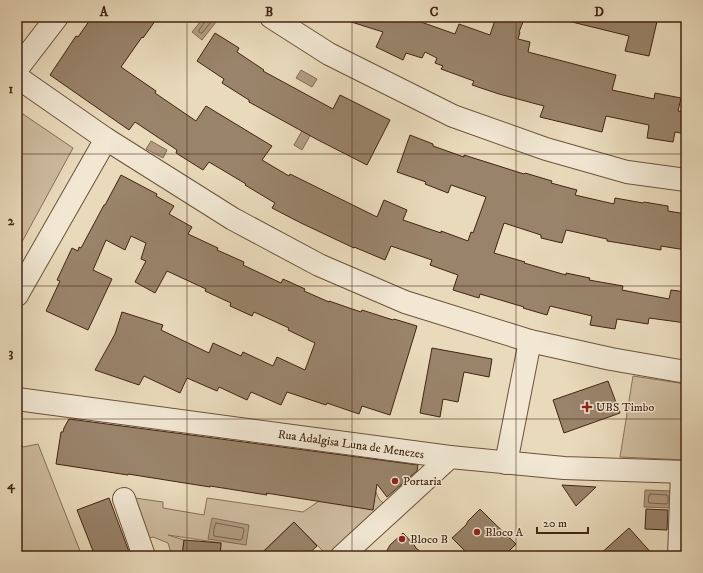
<svg xmlns="http://www.w3.org/2000/svg" width="703" height="573" font-family="'IM FELL DW Pica',serif">
	<rect width="100%" height="100%" fill="#e9dabb"/>
	<filter id="stains"><feTurbulence type="fractalNoise" baseFrequency=".005" numOctaves="4"/><feColorMatrix values="0 0 0 0 .2 0 0 0 0 .09 0 0 0 0 .02 0 0 0 .5 -.17"/></filter>
	<radialGradient id="worn" r=".72"><stop offset=".6" stop-color="#630" stop-opacity="0"/><stop offset="1" stop-color="#630" stop-opacity=".3"/></radialGradient>
	<g fill="#cdbb9e" stroke="#887058">
		<polygon points="17,110 73,148 17,251"/>
		<polygon points="633,376 686,384 686,460 620,457"/>
		<polygon points="17,436 23,447 38,444 82,556 17,556"/>
		<polygon points="376,492 379,499 387,507 337,556 328,556 294,522 258,556 220,556 221,543 168,535 184,540 182,556 172,556 168,543 153,537 142,540 128,497 163,502 163,508 204,515 207,498 303,512 319,501"/>
	</g>
	<g fill="#b19c82" stroke="#856c55">
		<polygon points="204,17 220,17 202,40 192,32"/>
		<polygon points="301,70 317,79 312,87 296,78"/>
		<polygon points="303,129 311,134 302,150 294,145"/>
		<polygon points="151,141 167,150 163,158 146,149"/>
		<polygon points="645,490 672,491 672,508 644,507"/>
		<polygon points="212,518 249,525 246,545 208,539"/>
	</g>
	<g fill="none" stroke-linecap="round" stroke-linejoin="round">
		<g stroke="#7a604a" stroke-width="1">
			<polyline points="206,17 206,20 199,30 199,32 200,33 202,33 215,17"/>
			<path d="M650 494 667 495 668 497V503L666 504 649 503C648 501 648 496 650 494Z"/>
			<path d="M216 523 243 528 244 530 242 539 240 540 214 536C213 533 214 526 216 523Z"/>
		</g>
	</g>
	<g fill="#99836a" stroke="#432412">
		<polygon points="92,17 158,17 143,38 142,37 121,67 156,91 155,93 196,121 206,106 272,146 262,160 289,176 290,174 377,217 384,200 407,210 403,220 441,233 441,231 468,241 471,232 473,233 486,197 451,185 448,193 425,184 426,182 397,172 410,135 433,144 433,146 464,157 464,155 524,174 525,173 552,181 551,183 577,190 575,195 614,204 615,198 643,203 644,202 668,206 668,211 686,214 686,250 661,246 661,250 632,245 607,241 607,239 566,230 562,243 541,238 541,235 504,223 494,253 525,262 524,263 566,275 566,273 590,278 589,280 623,286 622,290 669,299 671,290 686,292 686,323 649,318 648,324 617,319 615,329 590,325 592,316 550,306 547,315 523,308 524,307 480,294 479,298 453,290 458,275 430,265 432,260 391,246 385,260 354,247 354,248 301,223 272,208 275,203 245,185 246,184 209,162 203,170 176,153 177,150 135,122 129,130 50,75 76,36 78,37"/>
		<polygon points="346,17 423,17 421,22 455,34 459,24 490,35 496,17 525,17 519,32 520,32 518,39 530,42 528,52 616,75 612,90 654,99 655,93 681,98 678,111 686,112 686,134 675,132 673,142 647,138 649,125 606,116 602,132 540,117 544,106 499,94 472,85 474,81 441,69 443,66 435,63 437,58 425,52 422,58 406,53 403,60 376,47 383,32 345,20"/>
		<polygon points="572,17 658,17 649,56 625,51 629,36 572,22"/>
		<polygon points="215,33 239,48 237,52 264,70 263,71 333,109 340,95 390,120 367,165 318,140 249,102 249,100 222,83 224,79 197,61"/>
		<polygon points="121,175 157,194 156,196 174,206 169,214 192,227 188,234 218,248 217,250 244,262 243,265 281,283 283,279 305,289 304,291 329,302 329,301 361,312 362,310 393,320 394,319 417,326 390,415 362,406 359,414 327,403 326,405 287,392 281,405 251,392 247,400 219,387 217,391 187,378 180,393 144,376 139,385 95,370 115,334 122,312 163,325 161,330 209,353 213,343 241,356 243,352 273,366 277,357 305,370 315,343 288,330 289,328 254,312 252,316 230,306 231,303 205,291 206,289 167,271 155,293 135,282 146,261 141,259 146,243 131,236 125,250 106,240 93,270 112,279 88,330 46,311 60,281 57,280 72,248 78,251 79,247 81,248 104,205 105,205"/>
		<polygon points="432,348 492,359 489,377 464,372 458,402 443,399 440,417 420,413"/>
		<polygon points="608,381 620,413 564,433 553,400"/>
		<polygon points="69,419 418,465 417,471 387,497 377,484 373,510 266,493 267,495 210,486 210,487 128,474 128,475 56,464 61,432 63,432 64,428"/>
		<polygon points="562,485 596,487 576,506"/>
		<polygon points="109,498 128,549 131,556 95,556 77,510"/>
		<polygon points="480,509 493,522 516,544 504,556 470,556 452,538 466,525 468,521"/>
		<polygon points="646,509 668,510 667,530 645,529"/>
		<polygon points="294,522 317,546 306,556 259,556"/>
		<polygon points="629,528 654,556 598,556"/>
		<polygon points="403,533 415,546 415,547 425,556 384,556 390,545"/>
		<polygon points="184,540 221,543 220,556 182,556"/>
	</g>
	<g fill="none" stroke-linecap="round" stroke-linejoin="round">
		<g stroke="#6c523c" stroke-width="24">
			<g id="minor">
				<polyline points="271,17 329,54 453,116 546,149 627,172 686,180"/>
				<polyline points="17,69 57,17"/>
				<polyline points="17,77 106,139 233,219 319,265 405,302 530,341 611,359 686,372"/>
				<polyline points="17,295 106,139"/>
				<polyline points="17,399 450,457 564,468 686,472"/>
				<polyline points="506,463 530,341"/>
				<polyline points="124,499 144,556"/>
				<polyline points="342,556 450,457"/>
				<polyline points="679,556 682,472"/>
			</g>
		</g>
		<use href="#minor" stroke="#f1e7d3" stroke-width="22"/>
	</g>
	<path fill="none" stroke="#432412" stroke-width="1" stroke-opacity="0.55" d="M187 17V556M352 17V556M516 17V556M17 154H686M17 286H686M17 419H686"/>
	<g fill="#8f2418" stroke="#f1e7d3" stroke-width="1.5">
		<path d="M585 401h4v4h4v4h-4v4h-4v-4h-4v-4h4z"/>
		<circle cx="395" cy="481" r="4"/>
		<circle cx="477" cy="532" r="4"/>
		<circle cx="402" cy="539" r="4"/>
	</g>
	<g text-anchor="middle" stroke-width="3" stroke-linejoin="round" paint-order="stroke">
		<g font-size="12" fill="#432412" stroke="#f1e7d3" text-anchor="start">
			<text x="596" y="411">UBS Timbo</text>
			<text x="403" y="485">Portaria</text>
			<text x="485" y="536">Bloco A</text>
			<text x="410" y="543">Bloco B</text>
		</g>
		<g font-size="12" fill="#432412" stroke="#f1e7d3">
			<text transform="translate(351 444) rotate(8)" y="4">Rua Adalgisa Luna de Menezes</text>
		</g>
	</g>
	<rect width="703" height="573" fill="none" stroke="#e9dabb" stroke-width="44"/>
	<path d="M537 527v6h51v-6" fill="none" stroke="#432412" stroke-width="2"/>
	<text x="543" y="527" font-size="12" fill="#432412" stroke="#f1e7d3" stroke-width="3" paint-order="stroke">20 m</text>
	<rect x="22" y="22" width="659" height="529" fill="none" stroke="#432412" stroke-width="1.5"/>
	<g font-size="13" text-anchor="middle" font-weight="bold" fill="#432412">
		<text x="104" y="16">A</text>
		<text x="269" y="16">B</text>
		<text x="434" y="16">C</text>
		<text x="599" y="16">D</text>
		<text x="11" y="93">1</text>
		<text x="11" y="225">2</text>
		<text x="11" y="357">3</text>
		<text x="11" y="489">4</text>
	</g>
	<rect width="100%" height="100%" filter="url(#stains)"/>
	<rect width="100%" height="100%" fill="url(#worn)"/>
</svg>
